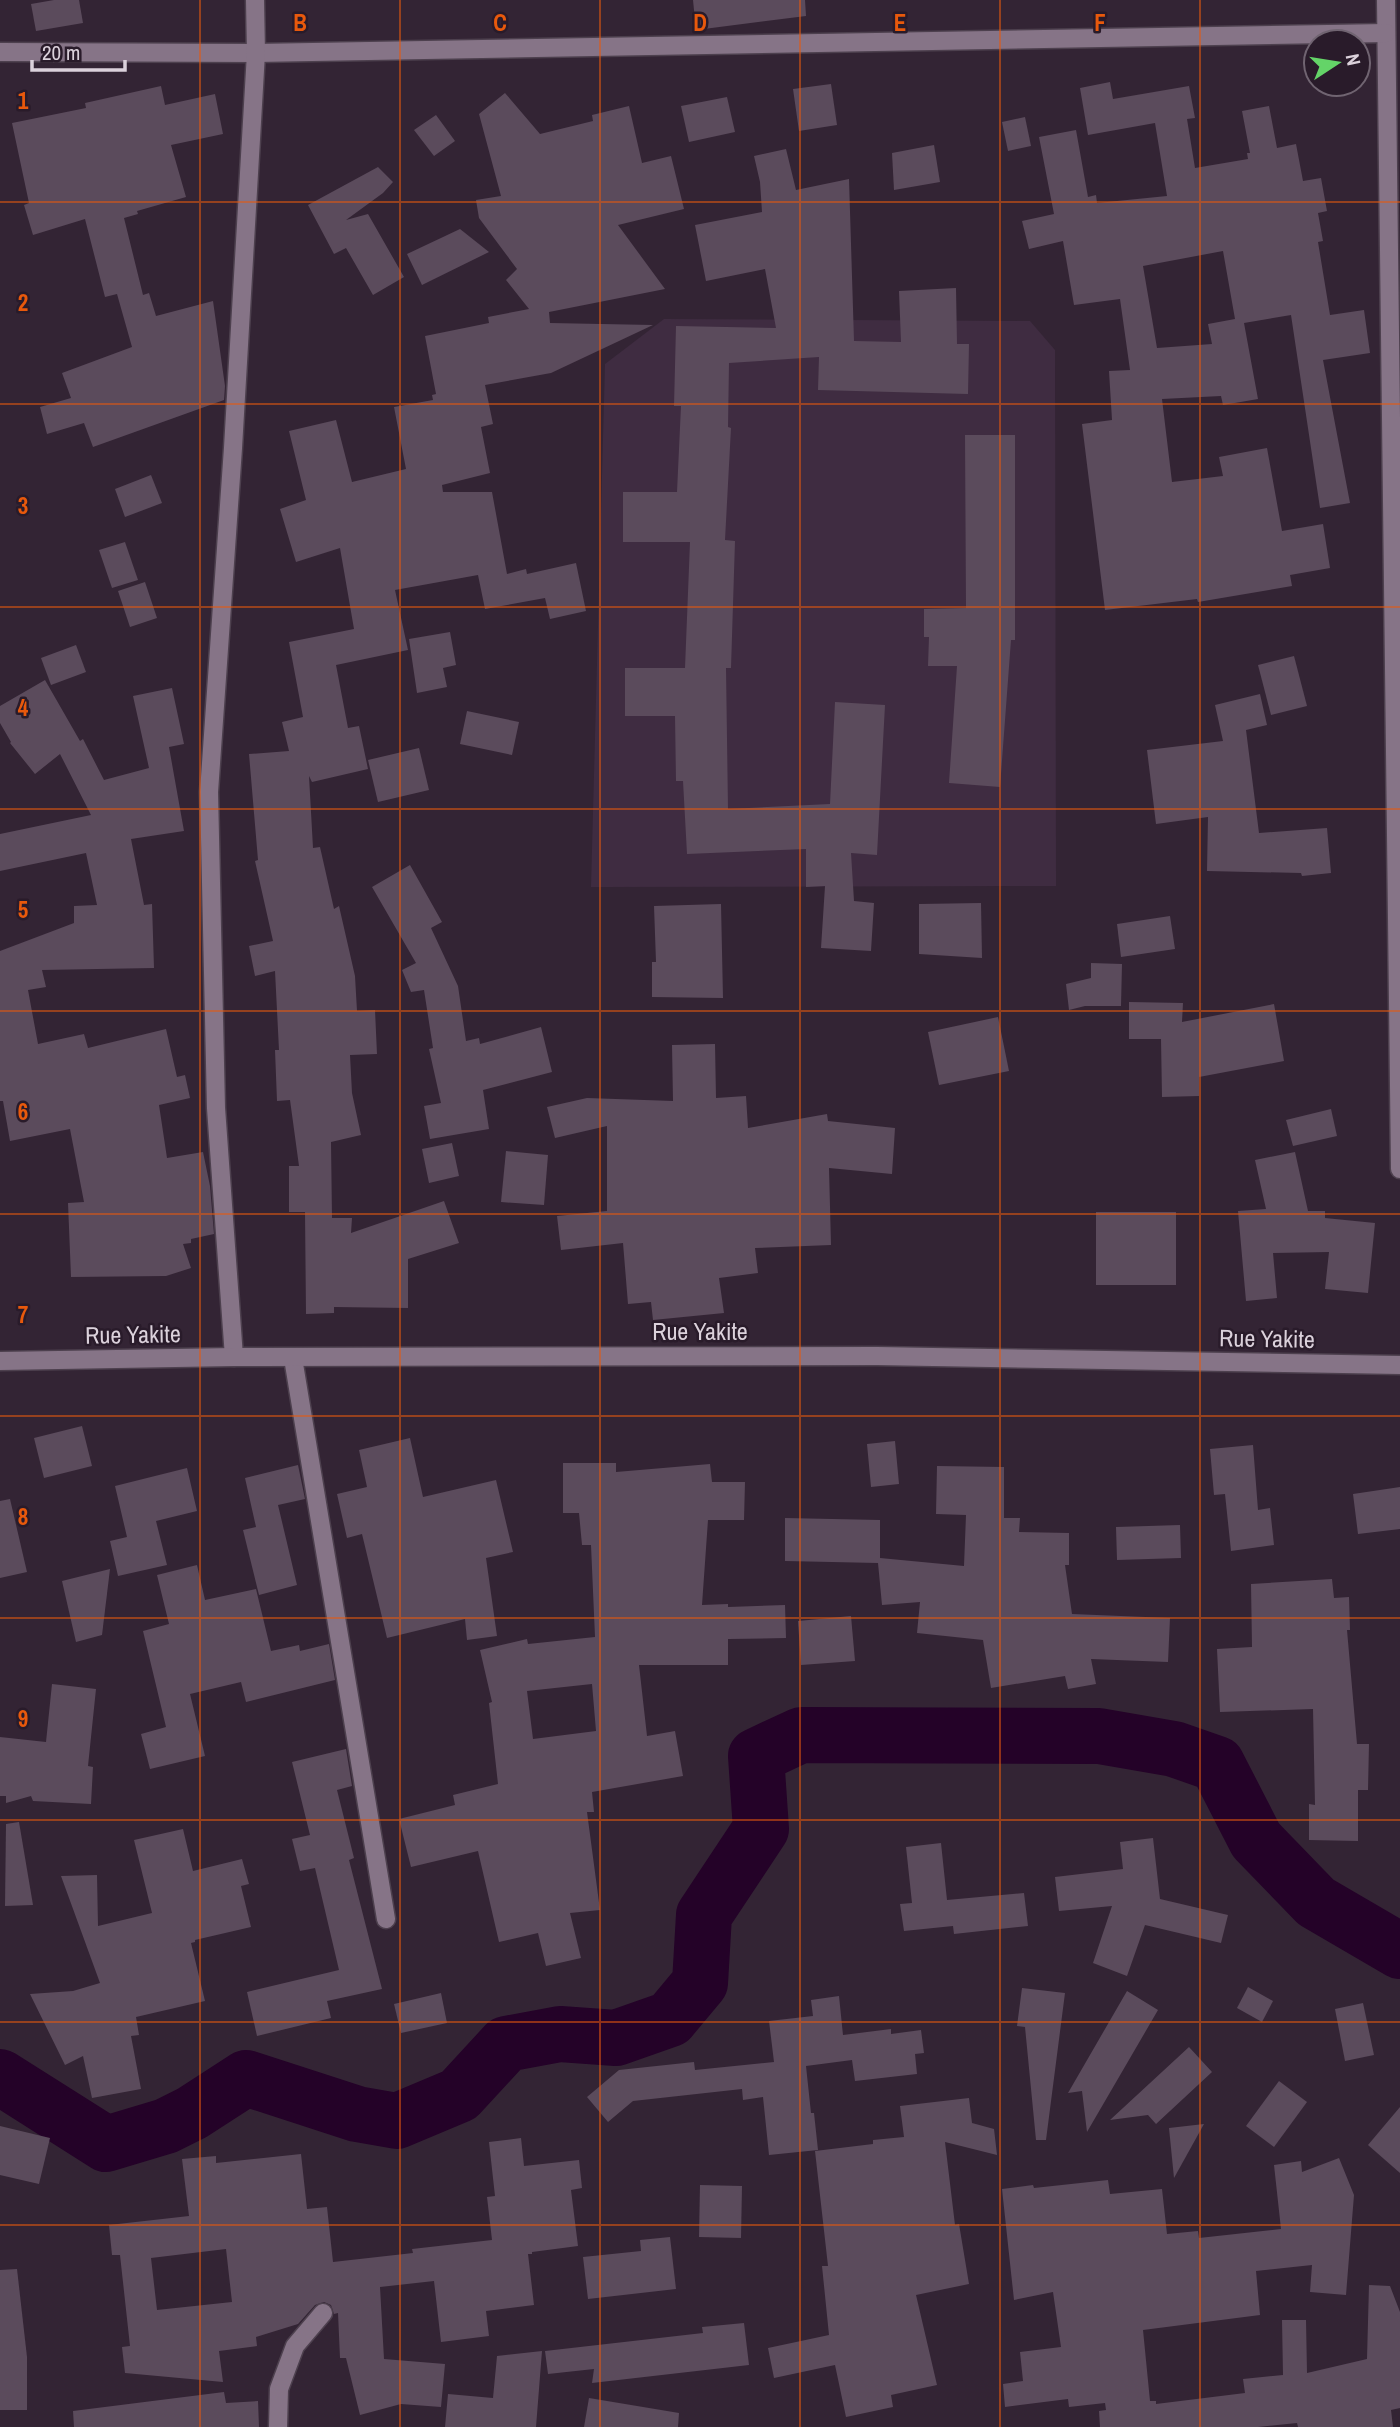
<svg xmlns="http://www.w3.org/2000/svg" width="1400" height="2427" font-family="'Archivo Narrow',sans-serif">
	<rect width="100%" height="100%" fill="#332434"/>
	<polygon fill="#3f2c41" points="664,319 1030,321 1055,350 1056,886 591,887 605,364"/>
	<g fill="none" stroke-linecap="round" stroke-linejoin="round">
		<polyline stroke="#240228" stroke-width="56" points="0,2077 106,2144 166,2126 192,2113 246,2078 357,2114 397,2121 459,2095 506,2044 560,2034 616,2038 670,2019 700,1983 704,1915 761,1829 756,1756 801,1735 1099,1736 1174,1749 1217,1764 1256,1840 1316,1902 1400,1951"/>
	</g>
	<g fill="#5b4b5c" fill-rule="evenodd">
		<polygon points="54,0 79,0 83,23 36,31 31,4"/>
		<polygon points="693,0 805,0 806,16 696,30"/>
		<path d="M1110 82 1113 99 1189 86 1195 118 1187 119 1195 168 1248 159 1247 153H1250L1242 111 1269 106 1277 148 1296 144 1303 181 1321 178 1327 211 1318 213 1323 241 1318 242 1330 315 1364 310 1370 353 1323 360 1350 503 1320 508 1291 315 1244 323 1258 399 1223 405 1221 396 1162 399 1172 482 1223 476 1219 457 1267 448 1282 531 1323 524 1330 568 1290 575 1292 586 1198 602 1197 599 1105 610 1082 424 1112 420 1109 371 1130 370 1120 299 1074 305 1063 241 1029 249 1022 221 1054 214 1039 137 1076 130 1088 197 1096 195 1097 203 1167 196 1155 123 1088 135 1080 88ZM1223 251 1235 319 1208 324 1212 344 1157 348 1143 266Z"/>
		<polygon points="831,84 837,125 799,131 793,89"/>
		<polygon points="161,86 165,105 215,94 223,134 171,145 186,197 137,211 138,214 124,218 143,295 149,293 156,316 213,301 225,386 224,400 93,447 84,423 47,434 40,407 71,398 62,373 132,347 117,294 105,297 85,219 33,235 24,205 29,203 12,123 86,108 85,103"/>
		<polygon points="505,93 540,134 593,121 592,115 629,106 642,163 671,156 684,209 618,225 665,289 549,312 550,323 653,325 551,373 485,385 493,424 481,427 490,473 442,485 443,492 492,492 507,574 526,569 527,574 576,563 586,611 550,619 545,598 485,609 478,575 395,590 408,650 336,665 348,728 359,726 368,769 312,782 309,776 313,848 320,847 334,909 339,906 355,976 357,1011 375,1010 377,1054 350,1055 352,1093 361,1135 331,1142 332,1218 352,1218 351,1233 444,1201 459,1243 408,1259 408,1308 334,1307 334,1313 306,1314 305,1212 289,1212 289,1166 299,1166 290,1100 277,1101 275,1050 279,1050 275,971 255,976 249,946 273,941 255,861 258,860 249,754 289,751 282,722 303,717 289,642 354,629 340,548 296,562 280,509 306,500 289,431 336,420 352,482 406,469 394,407 433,400 432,395 436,394 425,336 489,323 488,317 529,309 506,280 517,269 479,218 476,200 501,196 479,114"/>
		<polygon points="727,97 735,132 689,142 681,106"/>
		<polygon points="436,115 455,141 434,156 414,130"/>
		<polygon points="1025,117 1031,146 1008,151 1002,122"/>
		<polygon points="934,145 940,182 894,190 892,153"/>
		<polygon points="786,149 796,190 849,179 854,341 901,342 899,291 956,288 957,344 969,344 968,394 818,390 819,357 729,363 728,427 731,428 725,540 735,541 731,668 726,668 728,809 830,804 835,702 885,705 877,855 851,853 854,901 874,903 871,951 821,948 825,886 806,887 806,849 687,854 683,781 676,781 675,716 625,716 625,668 685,668 690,542 623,542 623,492 677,492 681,406 674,406 676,326 776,328 765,269 706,281 695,225 762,212 760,182 754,156"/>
		<polygon points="378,167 393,182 383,193 346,220 368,214 404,277 373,295 346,248 334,254 308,205"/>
		<polygon points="460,229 489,252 422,285 407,254"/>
		<polygon points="965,435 1015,435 1015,640 1011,640 1000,787 949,783 957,666 928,666 929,637 924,637 924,609 966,608"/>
		<polygon points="151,475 162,503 125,517 115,489"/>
		<polygon points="125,542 138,580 112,588 99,550"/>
		<polygon points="145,582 157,618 130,627 118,591"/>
		<polygon points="450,632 456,665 443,668 447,687 417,693 409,639"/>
		<polygon points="76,645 86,672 51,685 41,658"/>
		<polygon points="1294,656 1307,706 1271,715 1258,665"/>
		<polygon points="45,680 80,741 83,739 104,780 149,768 133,696 172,688 184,744 169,747 184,831 131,839 144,905 152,904 154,968 42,970 46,987 28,990 38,1044 84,1034 88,1048 166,1029 177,1077 185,1075 190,1098 159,1105 167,1158 203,1152 210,1186 214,1234 191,1239 191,1243 183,1244 191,1268 166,1276 71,1277 68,1203 84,1202 70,1129 10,1141 3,1101 0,1101 0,951 74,923 74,906 97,905 86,853 0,871 0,834 91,815 60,754 35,774 10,743 11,742 0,723 0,706"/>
		<polygon points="1260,694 1267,725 1246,730 1259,833 1327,828 1331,873 1302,876 1301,873 1207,871 1208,817 1156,824 1147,750 1223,741 1215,705"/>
		<polygon points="467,711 519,722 512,755 460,744"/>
		<polygon points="419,748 429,790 378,802 368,760"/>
		<polygon points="410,865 442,922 431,928 458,986 466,1041 479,1038 480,1044 541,1027 552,1072 483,1090 489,1129 430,1139 424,1106 441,1103 429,1049 433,1048 424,990 411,992 402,970 416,963 372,887"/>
		<polygon points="981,903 982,958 919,954 919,904"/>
		<polygon points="721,904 723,998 652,997 652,962 656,962 654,906"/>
		<polygon points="1170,916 1175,949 1121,957 1117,924"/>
		<polygon points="1091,963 1122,964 1121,1006 1085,1006 1069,1010 1066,984 1091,978"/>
		<polygon points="1129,1002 1183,1003 1182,1022 1274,1004 1284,1061 1199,1077 1199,1096 1162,1097 1161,1039 1129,1039"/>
		<polygon points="998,1017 1009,1071 939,1085 928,1032"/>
		<polygon points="715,1044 716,1098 746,1096 748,1128 827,1114 828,1121 895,1128 892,1174 829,1168 831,1245 755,1248 758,1273 719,1278 724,1313 653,1320 651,1302 628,1304 623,1243 561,1250 557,1216 607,1211 607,1126 555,1138 547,1107 587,1098 673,1101 672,1045"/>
		<polygon points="1331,1109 1337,1136 1293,1146 1286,1120"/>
		<polygon points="452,1143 459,1176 429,1183 422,1149"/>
		<polygon points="506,1151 548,1155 544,1205 501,1202"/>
		<polygon points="1295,1152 1308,1211 1325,1211 1325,1218 1375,1223 1368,1293 1325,1289 1329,1252 1273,1253 1277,1298 1246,1301 1238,1211 1266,1209 1255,1160"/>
		<rect x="1096" y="1212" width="80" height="73"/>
		<polygon points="82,1426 92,1466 44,1478 34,1438"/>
		<polygon points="410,1438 423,1497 496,1480 513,1552 486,1558 497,1636 467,1640 465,1619 387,1638 362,1534 347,1538 337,1494 367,1487 359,1450"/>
		<polygon points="895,1441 899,1484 871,1487 867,1444"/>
		<polygon points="1253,1445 1258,1510 1270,1508 1274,1545 1231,1551 1225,1494 1214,1495 1210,1449"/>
		<path d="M563 1463H616V1472L710 1464 712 1482H745L744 1520H708L702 1605 728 1604V1607L785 1605 786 1638 728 1639V1665H639L647 1736 675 1731 683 1776 592 1792 594 1812H587L600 1910 570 1913 581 1958 546 1966 538 1933 499 1942 478 1851 411 1867 399 1819 455 1805 453 1795 498 1784 489 1703 492 1702 480 1650 527 1639 528 1644 595 1637 591 1545H582L579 1513H563ZM592 1684 596 1731 533 1739 527 1691Z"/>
		<polygon points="298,1465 305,1499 278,1505 297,1585 259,1595 243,1530 256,1527 245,1478"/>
		<polygon points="937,1466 1004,1467 1004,1518 1020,1518 1019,1532 1069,1533 1069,1565 1065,1565 1072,1614 1170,1618 1168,1662 1091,1659 1096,1684 1068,1689 1065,1676 991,1688 983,1640 917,1633 920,1602 882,1605 878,1563 785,1561 785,1518 880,1520 880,1558 964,1566 966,1515 936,1514"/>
		<polygon points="187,1468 197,1511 156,1521 167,1565 118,1576 110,1541 127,1537 115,1486"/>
		<polygon points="1400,1487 1400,1529 1358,1534 1353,1494"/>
		<polygon points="10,1499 27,1572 0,1578 0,1501"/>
		<polygon points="1180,1525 1181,1558 1117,1560 1116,1527"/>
		<polygon points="197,1565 205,1600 256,1589 271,1651 299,1645 300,1651 329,1644 335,1680 246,1702 241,1682 190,1694 205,1756 150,1769 141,1734 166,1727 143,1631 169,1624 157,1575"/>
		<polygon points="110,1569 102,1635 76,1642 62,1581"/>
		<polygon points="1332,1579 1334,1598 1349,1597 1350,1630 1347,1630 1357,1744 1369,1744 1368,1790 1358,1790 1358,1841 1309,1840 1309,1804 1315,1805 1313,1709 1220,1712 1217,1649 1252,1647 1251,1584"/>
		<polygon points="851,1616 855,1661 801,1665 798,1621"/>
		<polygon points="52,1684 96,1689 88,1766 93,1767 91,1804 33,1801 31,1796 6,1803 6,1796 0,1796 0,1737 46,1742"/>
		<polygon points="346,1749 352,1786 337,1790 354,1858 349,1860 382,1989 327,2001 331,2018 257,2036 247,1992 339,1970 315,1868 300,1871 292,1839 310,1835 292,1762"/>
		<polygon points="19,1822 33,1905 5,1906 6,1824"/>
		<polygon points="183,1829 193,1871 242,1859 249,1884 241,1886 251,1927 195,1940 195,1942 191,1943 205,2001 136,2017 139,2035 131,2036 141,2089 92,2098 83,2056 65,2065 30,1994 73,1991 100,1983 61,1876 97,1875 98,1926 152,1913 134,1840"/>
		<polygon points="1153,1838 1160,1899 1228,1915 1221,1943 1145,1925 1127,1976 1093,1963 1112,1906 1059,1911 1055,1877 1123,1869 1120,1842"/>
		<polygon points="941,1843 947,1900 1024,1893 1028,1926 954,1934 953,1926 904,1931 900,1904 912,1903 906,1847"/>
		<polygon points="1248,1987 1273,2001 1262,2022 1237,2008"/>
		<polygon points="1022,1988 1065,1993 1046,2140 1036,2140 1025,2027 1017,2026"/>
		<polygon points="1127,1991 1158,2010 1087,2132 1082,2091 1068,2093"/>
		<polygon points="441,1993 447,2023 401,2033 394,2004"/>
		<polygon points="839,1996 843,2035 891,2029 891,2034 921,2030 924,2053 915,2054 917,2074 855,2081 852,2060 806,2066 811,2113 814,2113 818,2150 769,2155 763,2097 743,2100 742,2089 633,2101 608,2122 587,2097 619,2070 694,2062 695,2070 774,2062 769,2021 813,2016 811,2000"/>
		<polygon points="1363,2003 1374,2055 1345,2061 1335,2009"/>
		<polygon points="1189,2047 1212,2072 1156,2124 1148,2115 1110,2120"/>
		<polygon points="1279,2081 1307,2102 1274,2147 1246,2126"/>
		<polygon points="969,2098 972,2123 994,2129 997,2155 945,2142 955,2225 959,2224 969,2284 916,2295 937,2385 891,2395 893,2407 846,2417 835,2365 774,2378 768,2348 829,2335 822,2266 828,2266 815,2151 873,2144 873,2140 904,2137 900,2106"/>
		<polygon points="1400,2107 1400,2173 1368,2145"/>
		<polygon points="1204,2124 1174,2178 1169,2128"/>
		<polygon points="0,2126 50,2138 39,2184 0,2175"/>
		<path d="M521 2138 524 2166 579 2160 582 2188 571 2190 578 2246 532 2252V2254H528L534 2305 486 2311 489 2336 441 2342 434 2281 380 2287 384 2359 445 2364 441 2407 401 2404 360 2415 346 2358H340L338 2313 334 2314 331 2305 324 2302 315 2305 298 2324 256 2337 257 2346 219 2351 223 2382 125 2373 122 2347 130 2346 120 2255H112L109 2225 189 2216 182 2159 216 2156V2163L301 2154 307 2209 327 2207 333 2262 413 2253 412 2249 492 2240 487 2197 495 2196 489 2142ZM226 2249 232 2302 157 2310 151 2258Z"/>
		<polygon points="1339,2158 1354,2195 1346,2295 1310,2292 1312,2265 1256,2271 1260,2315 1143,2330 1150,2401 1156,2401 1156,2404 1245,2393 1243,2379 1283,2375 1282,2320 1306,2320 1307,2373 1367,2359 1369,2285 1390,2286 1400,2312 1400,2408 1391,2410 1393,2427 1298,2427 1297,2423 1258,2427 1100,2427 1099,2411 1106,2410 1105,2403 1069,2407 1068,2399 1005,2407 1003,2384 1023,2381 1020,2352 1061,2347 1053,2292 1014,2300 1002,2189 1033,2185 1034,2188 1108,2180 1110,2194 1162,2189 1167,2234 1198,2231 1199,2238 1281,2229 1274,2165 1301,2161 1302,2172"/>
		<polygon points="700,2185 742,2186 741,2238 699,2237"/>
		<polygon points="670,2237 676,2289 588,2299 583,2257 641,2251 640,2240"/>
		<polygon points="17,2269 27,2357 27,2410 0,2410 0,2270"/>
		<polygon points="744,2323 749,2365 592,2383 594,2369 548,2374 545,2351 703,2333 702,2327"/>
		<polygon points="542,2351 536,2427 445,2427 448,2394 493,2398 497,2356"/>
		<polygon points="224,2392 226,2403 258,2401 259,2427 74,2427 73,2411"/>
		<polygon points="589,2398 679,2413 678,2427 584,2427"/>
	</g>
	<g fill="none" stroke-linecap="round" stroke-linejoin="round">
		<g stroke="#4d404e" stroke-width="21">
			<g id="minor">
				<polyline points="1386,0 1400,1169"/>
				<polyline points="0,52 256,53 1386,33"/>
				<polyline points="234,1357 216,1108 209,792 233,448 256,53 255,0"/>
				<polyline points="293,1358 386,1919"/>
				<polyline points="278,2427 279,2389 295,2346 323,2313"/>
			</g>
		</g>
		<g stroke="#4d404e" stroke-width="21">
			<polyline id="secondary" points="0,1361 234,1357 877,1356 1400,1365"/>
		</g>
		<use href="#minor" stroke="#867487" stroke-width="18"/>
		<use href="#secondary" stroke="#867487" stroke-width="18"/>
	</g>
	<path fill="none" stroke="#e8590c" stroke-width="2" stroke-opacity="0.55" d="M200 0V2427M400 0V2427M600 0V2427M800 0V2427M1000 0V2427M1200 0V2427M0 202H1400M0 404H1400M0 607H1400M0 809H1400M0 1011H1400M0 1214H1400M0 1416H1400M0 1618H1400M0 1820H1400M0 2022H1400M0 2225H1400"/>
	<g text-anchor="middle" stroke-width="5" stroke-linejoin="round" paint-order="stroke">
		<g font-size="24" fill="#dbd1db" stroke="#291b2a">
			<text x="700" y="1340">Rue Yakite</text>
			<text transform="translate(133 1335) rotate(-1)" y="8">Rue Yakite</text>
			<text transform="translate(1267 1339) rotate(1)" y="8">Rue Yakite</text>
		</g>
	</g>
	<g font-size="23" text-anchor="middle" font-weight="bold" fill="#e8590c" stroke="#291b2a" stroke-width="5" stroke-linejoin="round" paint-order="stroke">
		<text x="300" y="31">B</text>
		<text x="500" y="31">C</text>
		<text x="700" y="31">D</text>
		<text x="900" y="31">E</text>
		<text x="1100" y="31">F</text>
		<text x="23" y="109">1</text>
		<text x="23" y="311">2</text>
		<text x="23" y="514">3</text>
		<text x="23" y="716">4</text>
		<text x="23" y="918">5</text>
		<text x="23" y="1120">6</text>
		<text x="23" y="1323">7</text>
		<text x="23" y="1525">8</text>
		<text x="23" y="1727">9</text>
	</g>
	<g transform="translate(1337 63) rotate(78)"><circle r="33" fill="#291b2a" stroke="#706471" stroke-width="2"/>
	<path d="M0-5L12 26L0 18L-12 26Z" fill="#64d468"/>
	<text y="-10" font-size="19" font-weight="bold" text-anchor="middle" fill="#dbd1db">N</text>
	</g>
	<path d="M32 60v10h93v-10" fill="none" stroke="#dbd1db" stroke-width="3.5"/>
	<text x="42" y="60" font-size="21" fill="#dbd1db" stroke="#291b2a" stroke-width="5" paint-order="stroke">20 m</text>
</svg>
